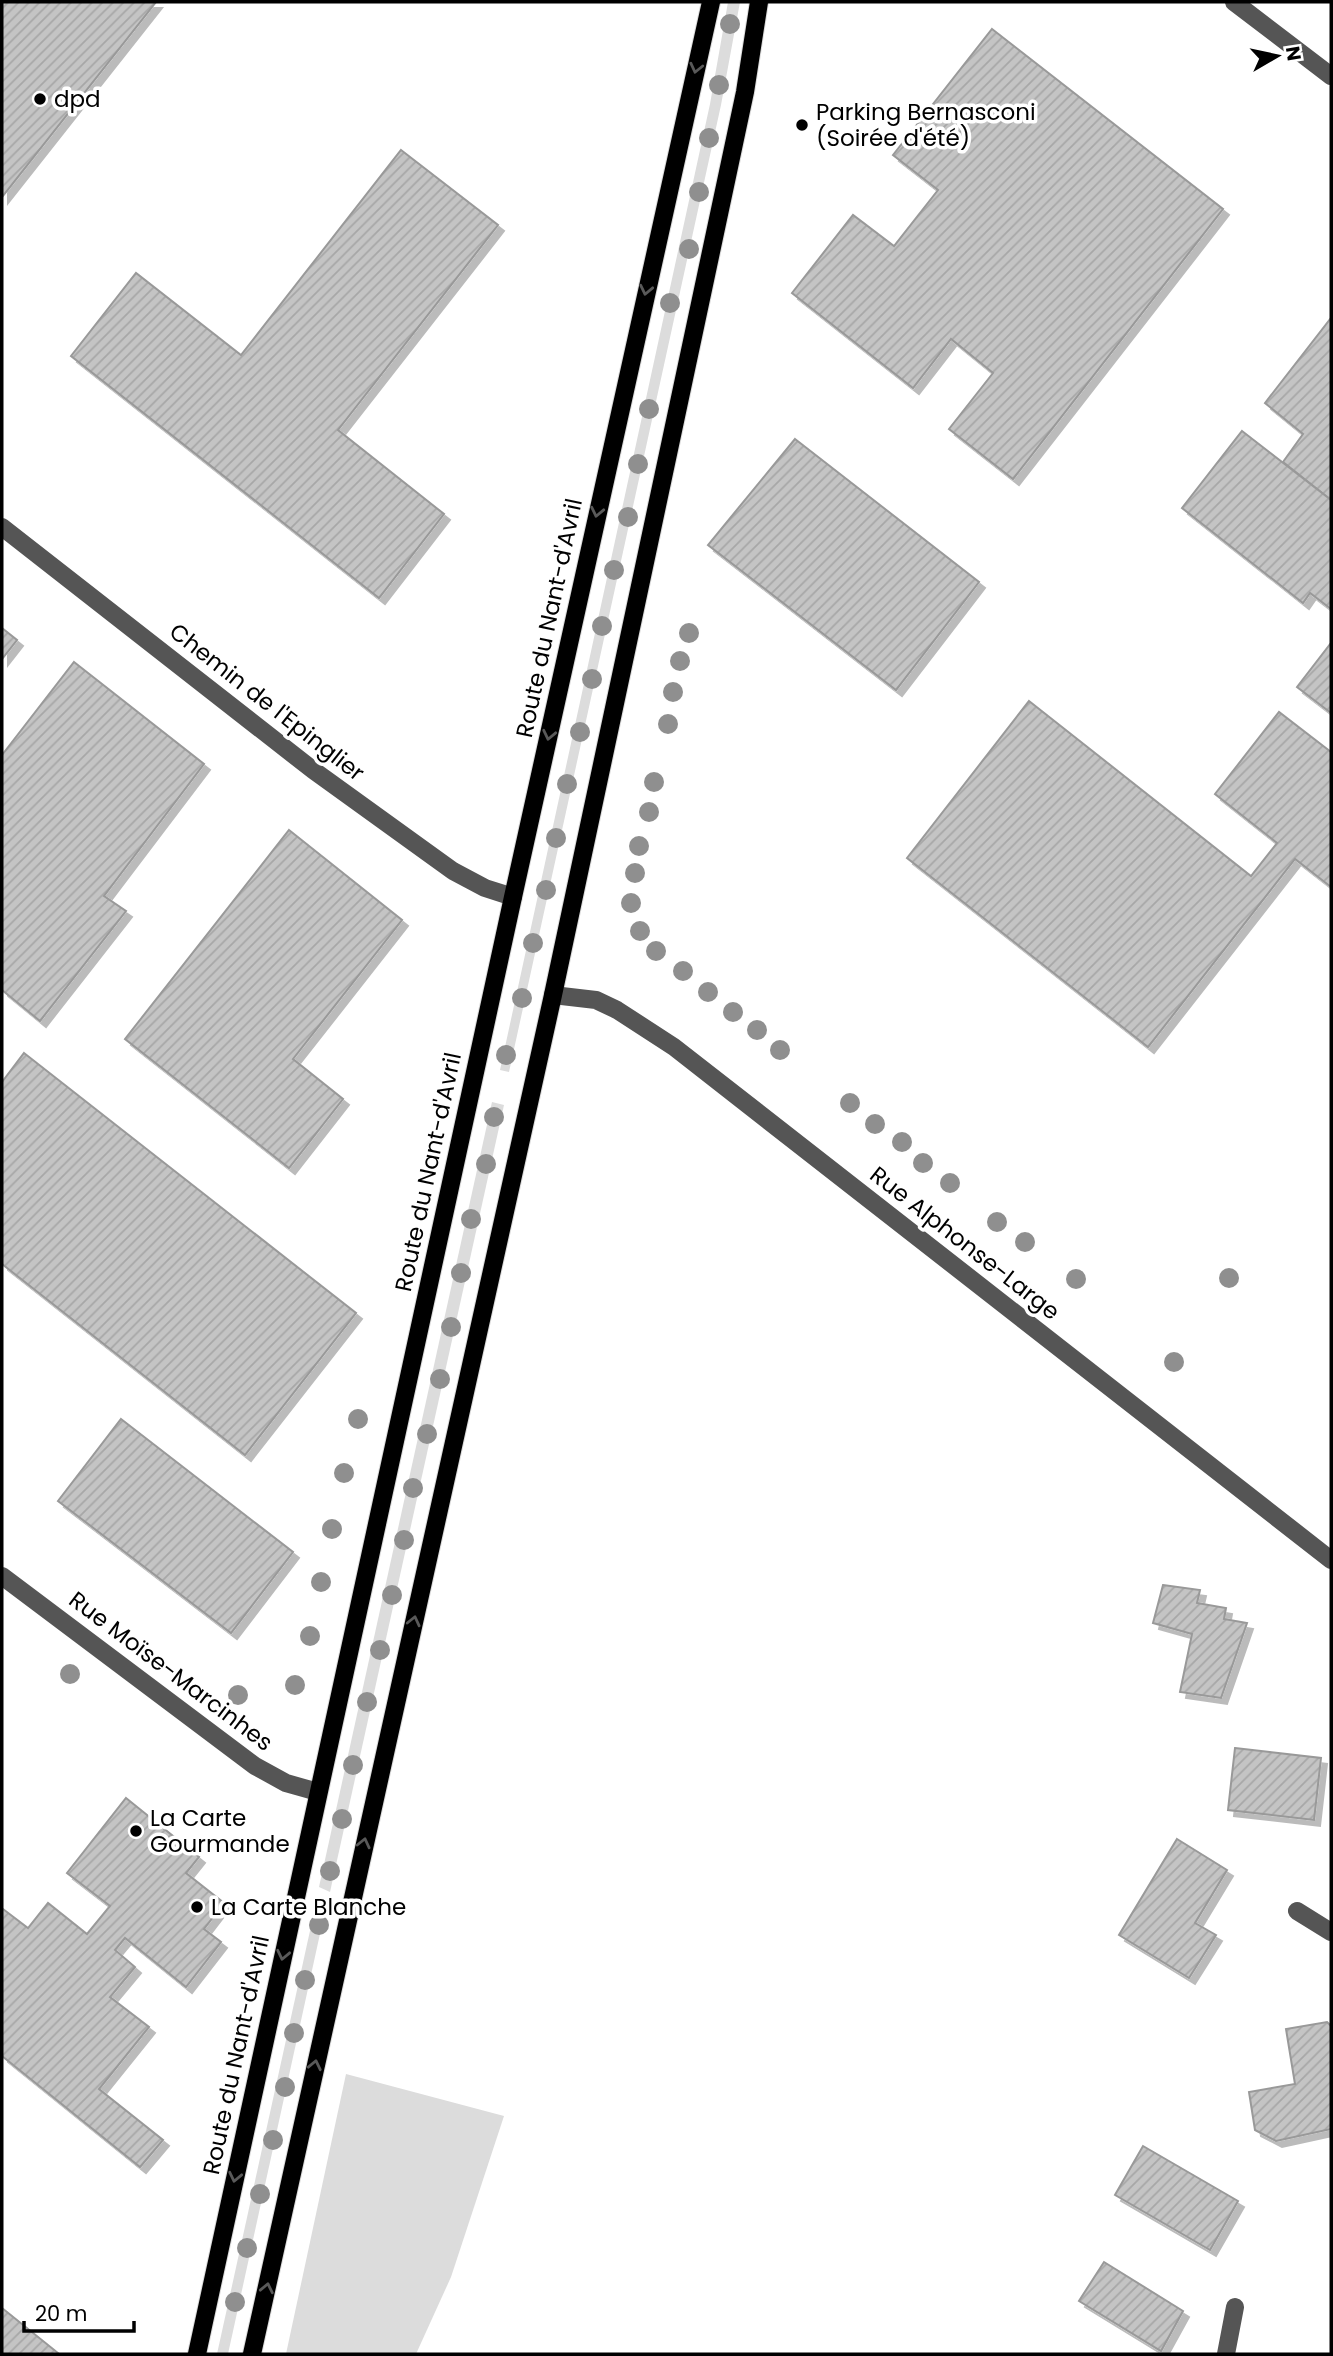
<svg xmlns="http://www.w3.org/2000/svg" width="1333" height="2356" font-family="Poppins,sans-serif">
	<defs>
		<pattern id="building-hatch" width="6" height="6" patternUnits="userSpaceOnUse" patternTransform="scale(1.75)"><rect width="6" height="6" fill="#c4c4c4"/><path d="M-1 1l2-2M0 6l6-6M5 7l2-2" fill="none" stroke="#a7a7a7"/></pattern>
		<filter id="shadow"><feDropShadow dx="6" dy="6" stdDeviation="0" flood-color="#0004"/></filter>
	</defs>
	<rect width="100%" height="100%" fill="#fff"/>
	<g fill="#dcdcdc">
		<polygon points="728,2 740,2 721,105 509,1072 500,1070 710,104"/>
		<polygon points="492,1102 504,1105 330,1892 319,1887"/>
		<polygon points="315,1908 325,1911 228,2354 217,2354"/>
		<polygon points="346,2074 504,2116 451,2277 416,2354 286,2354"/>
	</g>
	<g fill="url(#building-hatch)" stroke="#999" stroke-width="2" filter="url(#shadow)">
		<polygon points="2,2 156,2 2,197"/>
		<polygon points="992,29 1223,209 1013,479 949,429 993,373 951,339 913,388 792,293 853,215 894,246 938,190 893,155"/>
		<polygon points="401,150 498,225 338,430 444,514 379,598 71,356 136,273 241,355"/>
		<polygon points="1331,318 1331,500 1283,462 1303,434 1265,403"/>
		<polygon points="1242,431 1331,500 1331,609 1310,593 1303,603 1182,508"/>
		<polygon points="795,439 979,582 896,690 708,545"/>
		<polygon points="2,628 17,640 2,659"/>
		<polygon points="1331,643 1331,713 1297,687"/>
		<polygon points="74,662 204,764 104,896 126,911 40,1021 2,990 2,755"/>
		<polygon points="1029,701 1251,876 1277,843 1215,794 1279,712 1331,752 1331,887 1295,859 1148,1047 907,858"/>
		<polygon points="289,830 402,920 293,1059 343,1099 289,1168 125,1039"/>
		<polygon points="24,1053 356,1313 245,1455 2,1264 2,1082"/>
		<polygon points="121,1419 293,1552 231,1633 58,1501"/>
		<polygon points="1163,1585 1200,1590 1197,1603 1226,1608 1224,1619 1247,1623 1221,1698 1180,1692 1192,1634 1153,1623"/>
		<polygon points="1235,1748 1321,1758 1314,1820 1228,1810"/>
		<polygon points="126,1798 199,1857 186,1873 224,1903 204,1929 221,1942 186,1987 125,1938 115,1950 135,1967 110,1997 149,2027 99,2089 163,2140 140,2167 2,2056 2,1910 3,1909 28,1928 48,1903 87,1934 110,1906 67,1873"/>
		<polygon points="1177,1839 1227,1870 1195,1923 1216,1935 1189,1978 1119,1935"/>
		<polygon points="1327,2022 1331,2026 1331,2129 1276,2141 1255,2130 1249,2092 1295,2084 1286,2029"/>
		<polygon points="1143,2146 1238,2201 1210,2250 1115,2195"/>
		<polygon points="1104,2262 1183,2311 1161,2351 1079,2301"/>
		<polygon points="2,2308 58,2353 57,2354 2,2354"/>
	</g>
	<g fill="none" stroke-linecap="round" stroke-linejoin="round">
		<g stroke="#dbdbdb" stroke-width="20">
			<g id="major">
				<polyline points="197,2354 513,897 711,2"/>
				<polyline points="252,2354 553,995 745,92 759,2"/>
			</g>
		</g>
		<g stroke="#555" stroke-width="18">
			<polyline points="1234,2 1331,76"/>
			<polyline points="2,527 313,770 428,853 453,871 485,888 513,897"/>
			<polyline points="553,995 596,1000 617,1010 674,1047 1331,1560"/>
			<polyline points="2,1576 255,1766 286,1783 318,1792"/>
			<polyline points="1297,1911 1331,1932"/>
			<polyline points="1226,2354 1235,2307"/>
		</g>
		<use href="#major" stroke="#000" stroke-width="18"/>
	</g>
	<g fill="#8f8f8f">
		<circle cx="730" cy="24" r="10"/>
		<circle cx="719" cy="85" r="10"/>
		<circle cx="709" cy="138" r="10"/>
		<circle cx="699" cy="192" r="10"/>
		<circle cx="689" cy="249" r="10"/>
		<circle cx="670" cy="303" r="10"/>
		<circle cx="649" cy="409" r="10"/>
		<circle cx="638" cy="464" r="10"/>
		<circle cx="628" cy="517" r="10"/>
		<circle cx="614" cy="570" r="10"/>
		<circle cx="602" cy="626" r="10"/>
		<circle cx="689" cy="633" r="10"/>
		<circle cx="680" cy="661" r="10"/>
		<circle cx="592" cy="679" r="10"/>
		<circle cx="673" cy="692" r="10"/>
		<circle cx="668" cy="724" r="10"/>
		<circle cx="580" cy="732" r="10"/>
		<circle cx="654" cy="782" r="10"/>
		<circle cx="567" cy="784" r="10"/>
		<circle cx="649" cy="812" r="10"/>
		<circle cx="556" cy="838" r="10"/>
		<circle cx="639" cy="846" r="10"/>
		<circle cx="635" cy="873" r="10"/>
		<circle cx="546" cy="890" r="10"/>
		<circle cx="631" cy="903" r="10"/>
		<circle cx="640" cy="931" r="10"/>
		<circle cx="533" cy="943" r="10"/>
		<circle cx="656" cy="951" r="10"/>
		<circle cx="683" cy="971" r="10"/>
		<circle cx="708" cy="992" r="10"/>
		<circle cx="522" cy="998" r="10"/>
		<circle cx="733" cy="1012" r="10"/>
		<circle cx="757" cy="1030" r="10"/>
		<circle cx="780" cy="1050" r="10"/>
		<circle cx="506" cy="1055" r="10"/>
		<circle cx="850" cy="1103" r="10"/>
		<circle cx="494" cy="1117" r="10"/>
		<circle cx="875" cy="1124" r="10"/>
		<circle cx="902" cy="1142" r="10"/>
		<circle cx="923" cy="1163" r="10"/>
		<circle cx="486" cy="1164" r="10"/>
		<circle cx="950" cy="1183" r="10"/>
		<circle cx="471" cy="1219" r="10"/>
		<circle cx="997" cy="1222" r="10"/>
		<circle cx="1025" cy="1242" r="10"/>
		<circle cx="461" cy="1273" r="10"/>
		<circle cx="1229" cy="1278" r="10"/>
		<circle cx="1076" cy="1279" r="10"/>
		<circle cx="451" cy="1327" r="10"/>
		<circle cx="1174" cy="1362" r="10"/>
		<circle cx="440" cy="1379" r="10"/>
		<circle cx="358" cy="1419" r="10"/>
		<circle cx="427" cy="1434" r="10"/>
		<circle cx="344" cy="1473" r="10"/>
		<circle cx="413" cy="1488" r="10"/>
		<circle cx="332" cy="1529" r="10"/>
		<circle cx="404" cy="1540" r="10"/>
		<circle cx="321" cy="1582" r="10"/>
		<circle cx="392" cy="1595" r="10"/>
		<circle cx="310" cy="1636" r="10"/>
		<circle cx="380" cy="1650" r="10"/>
		<circle cx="70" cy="1674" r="10"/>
		<circle cx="295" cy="1685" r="10"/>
		<circle cx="238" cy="1695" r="10"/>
		<circle cx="367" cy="1702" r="10"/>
		<circle cx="353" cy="1765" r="10"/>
		<circle cx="342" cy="1819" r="10"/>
		<circle cx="330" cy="1871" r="10"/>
		<circle cx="319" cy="1925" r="10"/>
		<circle cx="305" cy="1980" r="10"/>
		<circle cx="294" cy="2033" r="10"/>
		<circle cx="285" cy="2087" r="10"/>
		<circle cx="273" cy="2140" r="10"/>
		<circle cx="260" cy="2194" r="10"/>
		<circle cx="247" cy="2248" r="10"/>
		<circle cx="235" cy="2302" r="10"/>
	</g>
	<defs><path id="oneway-chevron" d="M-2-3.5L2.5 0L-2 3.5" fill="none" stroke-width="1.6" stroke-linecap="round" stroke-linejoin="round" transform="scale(1.75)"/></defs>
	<g stroke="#595959">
		<use href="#oneway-chevron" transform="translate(696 68) rotate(103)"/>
		<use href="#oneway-chevron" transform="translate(646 290) rotate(102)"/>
		<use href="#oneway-chevron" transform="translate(597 512) rotate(102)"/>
		<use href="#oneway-chevron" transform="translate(549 735) rotate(102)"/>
		<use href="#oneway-chevron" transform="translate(414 1621) rotate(-77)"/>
		<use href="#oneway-chevron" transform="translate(364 1843) rotate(-77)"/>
		<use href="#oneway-chevron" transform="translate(283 1955) rotate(102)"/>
		<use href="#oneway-chevron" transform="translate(315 2065) rotate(-78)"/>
		<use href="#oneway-chevron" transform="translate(235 2177) rotate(102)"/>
		<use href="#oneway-chevron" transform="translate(267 2288) rotate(-78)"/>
	</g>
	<g fill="#000" stroke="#fff" stroke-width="2.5">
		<circle cx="40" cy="99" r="7"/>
		<circle cx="802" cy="125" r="7"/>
		<circle cx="136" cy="1831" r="7"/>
		<circle cx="197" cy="1907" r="7"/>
	</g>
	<g text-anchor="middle" stroke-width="7" stroke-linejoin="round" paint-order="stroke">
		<g font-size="23" fill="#000" stroke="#fff" text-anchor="start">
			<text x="54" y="107">dpd</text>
			<text x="816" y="120">Parking Bernasconi<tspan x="816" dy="26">(Soirée d'été)</tspan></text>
			<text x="150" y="1826">La Carte<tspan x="150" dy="26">Gourmande</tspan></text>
			<text x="211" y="1915">La Carte Blanche</text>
		</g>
		<g font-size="23" fill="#000" stroke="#fff">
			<text transform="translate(549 618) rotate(-78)" y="8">Route du Nant-d'Avril</text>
			<text transform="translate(267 702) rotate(38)" y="8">Chemin de l'Epinglier</text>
			<text transform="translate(428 1172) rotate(-78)" y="8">Route du Nant-d'Avril</text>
			<text transform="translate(965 1243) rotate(38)" y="8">Rue Alphonse-Large</text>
			<text transform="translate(171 1671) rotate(37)" y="8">Rue Moïse-Marcinhes</text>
			<text transform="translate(236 2055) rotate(-78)" y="8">Route du Nant-d'Avril</text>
		</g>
	</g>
	<rect width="1333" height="2356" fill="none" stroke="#000000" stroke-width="7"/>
	<g transform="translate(1277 56) rotate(81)" stroke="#ffffff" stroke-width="5" paint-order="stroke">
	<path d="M0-5L12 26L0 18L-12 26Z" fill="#000000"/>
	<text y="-10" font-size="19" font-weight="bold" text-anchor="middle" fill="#000000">N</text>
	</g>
	<path d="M24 2321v10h110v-10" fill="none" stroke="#000000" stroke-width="3.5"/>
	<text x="35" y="2321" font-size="21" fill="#000000" stroke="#ffffff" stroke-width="5" paint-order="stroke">20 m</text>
</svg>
